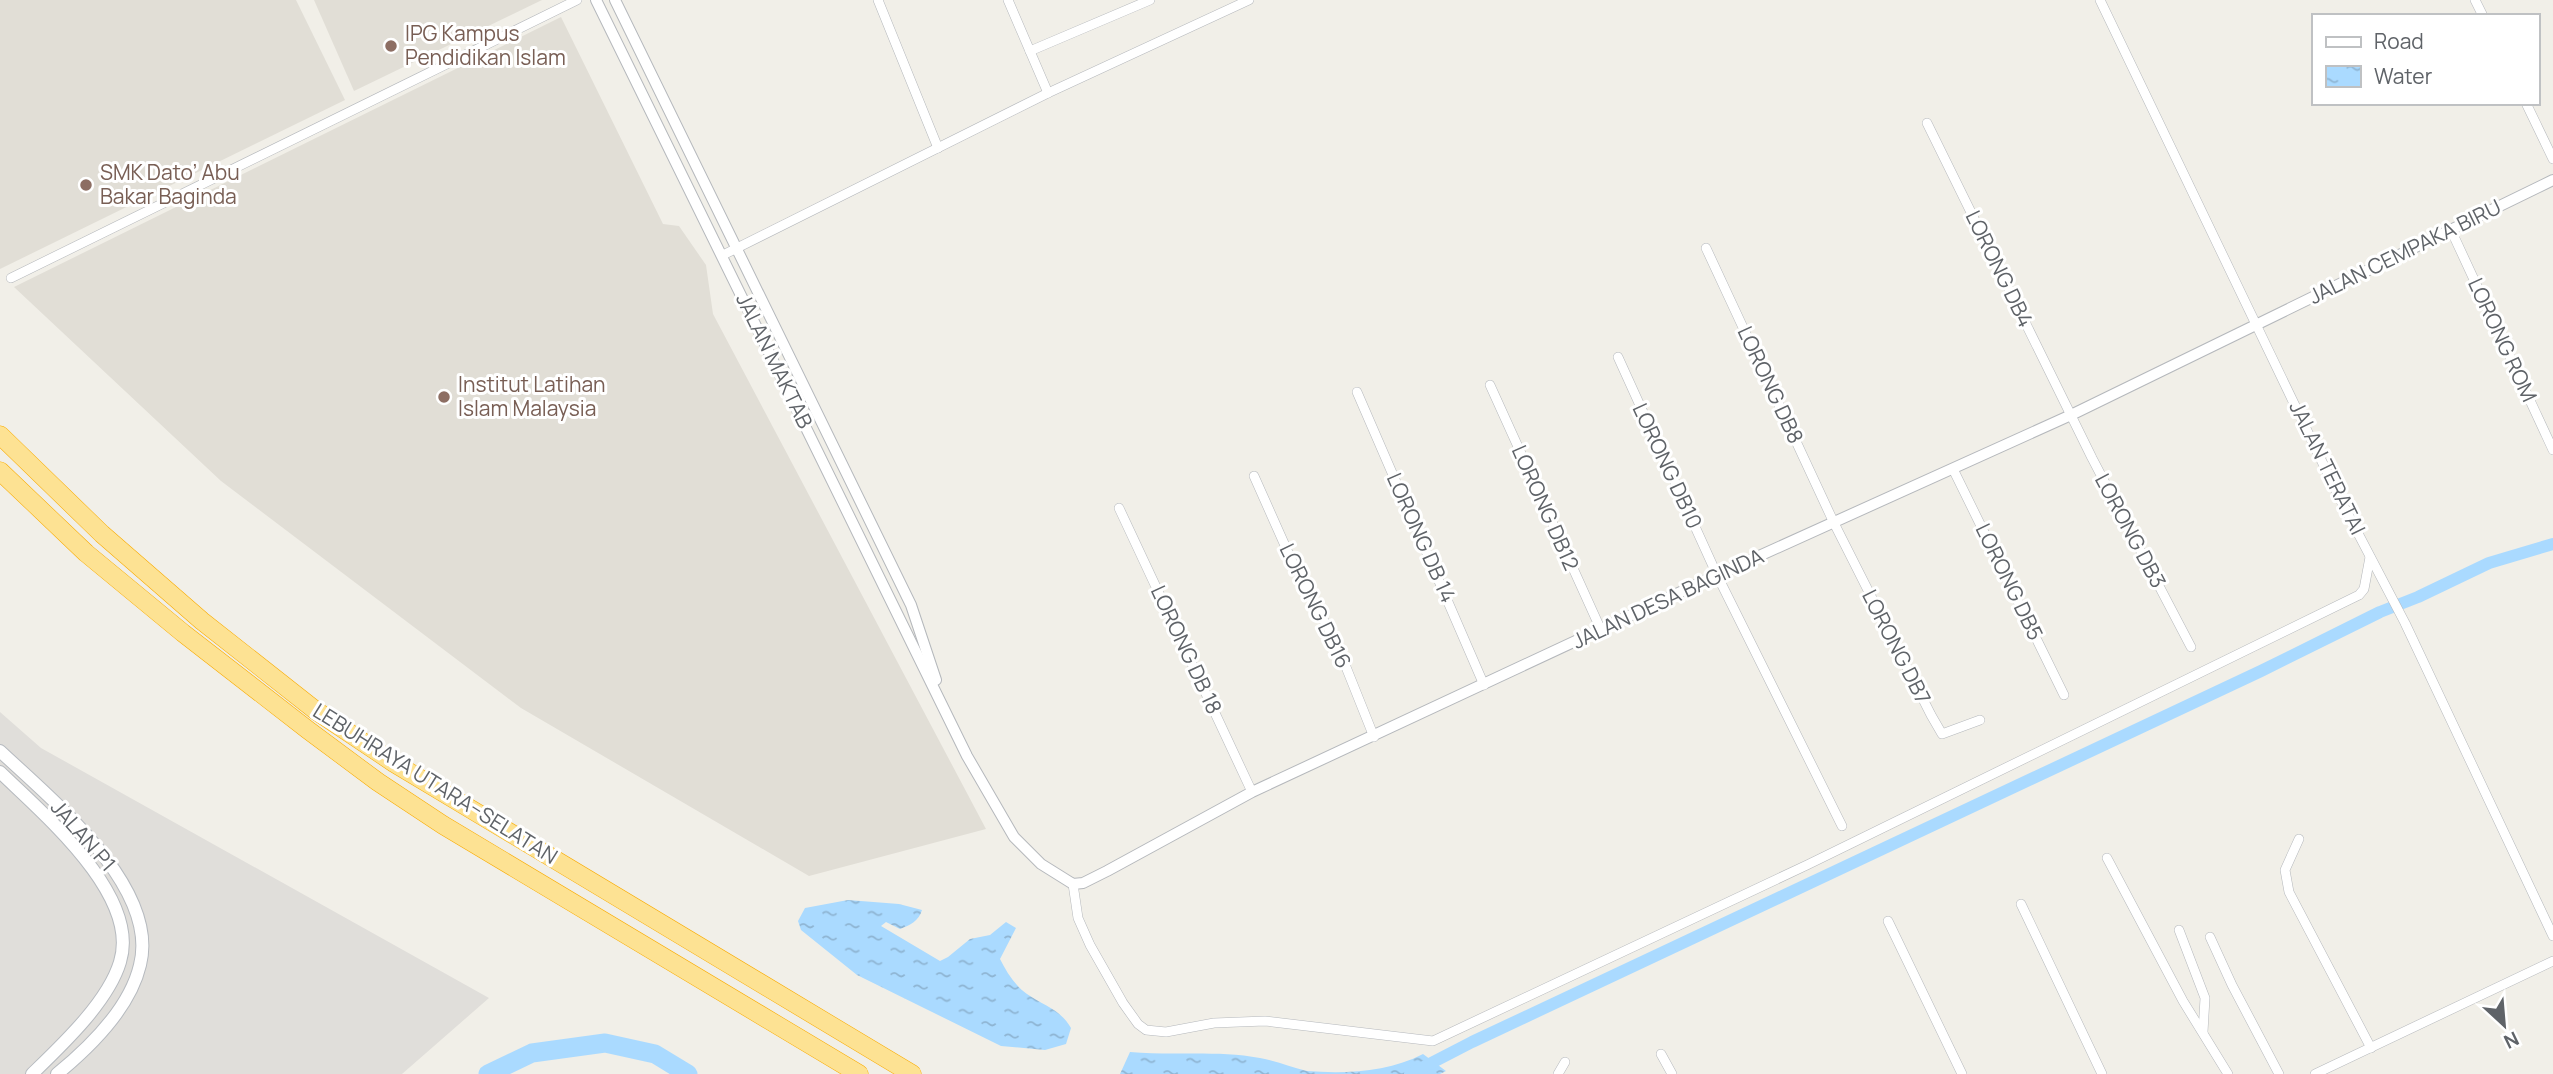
<svg xmlns="http://www.w3.org/2000/svg" width="2553" height="1074" font-family="Manrope,sans-serif">
	<defs>
		<pattern id="water-ripples" width="26" height="14" patternUnits="userSpaceOnUse" patternTransform="scale(1.75)"><rect width="26" height="14" fill="#aadaff"/><path d="M2 4q2-2 4 0t4 0M15 11q2-2 4 0t4 0" fill="none" stroke="#8eb4d2"/></pattern>
	</defs>
	<rect width="100%" height="100%" fill="#f1efe8"/>
	<polygon fill="#e0deda" points="0,712 41,748 489,998 402,1074 0,1074"/>
	<g fill="#e1ded6">
		<polygon points="0,0 296,0 345,100 0,269"/>
		<polygon points="314,0 542,0 354,91"/>
		<polygon points="561,17 663,224 679,226 706,265 713,314 986,829 809,876 521,708 221,481 14,287"/>
	</g>
	<g fill="url(#water-ripples)">
		<path d="M848 900 899 904 922 910C919 921 910 925 900 929L886 922 881 926 940 961 948 957 970 939 990 935 1006 922 1016 928 1000 959C1006 971 1015 986 1027 994 1044 1006 1060 1009 1071 1028L1066 1044 1045 1050 1001 1046 857 975 801 930 798 921 805 908Z"/>
		<path d="M1130 1052C1173 1056 1217 1050 1260 1058 1276 1061 1291 1067 1307 1071 1346 1074 1389 1072 1423 1054L1446 1071 1440 1074H1120Z"/>
	</g>
	<g fill="none" stroke-linecap="round" stroke-linejoin="round">
		<polyline stroke="#aadaff" stroke-width="12" points="1410,1074 1472,1042 2261,671 2380,612 2418,597 2489,563 2553,544"/>
		<polyline stroke="#aadaff" stroke-width="19" points="488,1074 532,1053 605,1043 655,1054 688,1074"/>
		<g stroke="#b5b8bc" stroke-width="10">
			<g id="minor">
				<polyline points="878,0 938,148"/>
				<polyline points="1008,0 1048,93"/>
				<polyline points="2100,0 2339,497 2405,623 2553,936"/>
				<polyline points="2475,0 2483,16"/>
				<polyline points="1030,51 1150,0"/>
				<polyline points="2526,103 2553,159"/>
				<polyline points="1927,123 2092,458 2191,647"/>
				<polyline points="2451,230 2553,450"/>
				<polyline points="1706,248 1834,523 1931,715 1942,734 1980,720"/>
				<polyline points="723,255 1048,93 1249,0"/>
				<polyline points="11,278 577,0"/>
				<polyline points="1618,357 1717,575 1842,826"/>
				<polyline points="1490,385 1601,630"/>
				<polyline points="1357,392 1484,685"/>
				<polyline points="1953,469 2064,695"/>
				<polyline points="1254,476 1291,559 1338,647 1374,737"/>
				<polyline points="1119,508 1252,792"/>
				<polyline points="2299,839 2285,870 2289,892 2371,1048"/>
				<polyline points="2107,858 2183,1001 2228,1074"/>
				<polyline points="1073,884 1078,918 1090,945 1123,1003 1138,1024 1146,1030 1166,1032 1214,1023 1265,1021 1433,1041 1807,865 2359,595 2364,589 2370,557"/>
				<polyline points="2021,904 2102,1074"/>
				<polyline points="1888,921 1962,1074"/>
				<polyline points="2179,930 2205,998 2203,1032"/>
				<polyline points="2210,937 2232,985 2279,1074"/>
				<polyline points="1661,1054 1672,1074"/>
				<polyline points="1558,1074 1565,1062"/>
				<polyline points="2315,1074 2553,961"/>
			</g>
		</g>
		<g stroke="#b5b8bc" stroke-width="12">
			<g id="tertiary">
				<polyline points="596,0 967,756 1014,837 1041,864 1073,884 1083,883 1107,871 1252,792 1717,575 2071,415 2553,180"/>
				<polyline points="615,0 911,605 936,680"/>
			</g>
		</g>
		<g stroke="#b6babf" stroke-width="14">
			<g id="secondary">
				<path d="M0 751C50 798 160 887 140 965 130 1008 90 1047 57 1074"/>
				<path d="M0 772C42 813 141 895 120 962 108 1002 62 1045 32 1074"/>
			</g>
		</g>
		<g stroke="#f9ab00" stroke-width="19">
			<g id="motorway">
				<polyline points="0,435 102,534 202,621 315,710 394,763 912,1074"/>
				<polyline points="0,471 86,553 183,633 308,730 378,782 443,825 859,1074"/>
			</g>
		</g>
		<use href="#minor" stroke="#fff" stroke-width="9"/>
		<use href="#tertiary" stroke="#fff" stroke-width="10"/>
		<use href="#secondary" stroke="#fff" stroke-width="12"/>
		<use href="#motorway" stroke="#fde293" stroke-width="18"/>
	</g>
	<g fill="#8d6e63" stroke="#fff" stroke-width="2.5">
		<circle cx="391" cy="46" r="7"/>
		<circle cx="86" cy="185" r="7"/>
		<circle cx="444" cy="397" r="7"/>
	</g>
	<g text-anchor="middle" stroke-width="6" stroke-linejoin="round" paint-order="stroke">
		<g font-size="21" fill="#785e54" stroke="#fff" text-anchor="start">
			<text x="405" y="41">IPG Kampus<tspan x="405" dy="24">Pendidikan Islam</tspan></text>
			<text x="100" y="180">SMK Dato’ Abu<tspan x="100" dy="24">Bakar Baginda</tspan></text>
			<text x="458" y="392">Institut Latihan<tspan x="458" dy="24">Islam Malaysia</tspan></text>
		</g>
		<g font-size="21" fill="#5f6368" stroke="#fff">
			<text transform="translate(2405 252) rotate(-26)" y="7">JALAN CEMPAKA BIRU</text>
			<text transform="translate(1999 269) rotate(64)" y="7">LORONG DB4</text>
			<text transform="translate(2502 340) rotate(65)" y="7">LORONG ROM</text>
			<text transform="translate(774 361) rotate(64)" y="7">JALAN MAKTAB</text>
			<text transform="translate(1770 385) rotate(65)" y="7">LORONG DB8</text>
			<text transform="translate(1667 466) rotate(65)" y="7">LORONG DB10</text>
			<text transform="translate(2327 468) rotate(64)" y="7">JALAN TERATAI</text>
			<text transform="translate(1545 508) rotate(66)" y="7">LORONG DB12</text>
			<text transform="translate(2130 531) rotate(62)" y="7">LORONG DB3</text>
			<text transform="translate(1421 538) rotate(66)" y="7">LORONG DB 14</text>
			<text transform="translate(2009 582) rotate(64)" y="7">LORONG DB5</text>
			<text transform="translate(1668 599) rotate(-25)" y="7">JALAN DESA BAGINDA</text>
			<text transform="translate(1315 606) rotate(64)" y="7">LORONG DB16</text>
			<text transform="translate(1896 647) rotate(63)" y="7">LORONG DB7</text>
			<text transform="translate(1186 650) rotate(65)" y="7">LORONG DB 18</text>
			<text transform="translate(435 784) rotate(32)" y="7">LEBUHRAYA UTARA–SELATAN</text>
			<text transform="translate(83 836) rotate(49)" y="7">JALAN P1</text>
		</g>
	</g>
	<rect x="2312" y="14" width="228" height="91" fill="#ffffff" stroke="#bfc1c3" stroke-width="2"/>
	<rect x="2326" y="37" width="35" height="10" fill="#ffffff" stroke="#bfc1c3" stroke-width="2"/>
	<text x="2374" y="49" font-size="21" fill="#5f6368">Road</text>
	<rect x="2326" y="66" width="35" height="21" fill="url(#water-ripples)" stroke="#bfc1c3" stroke-width="2"/>
	<text x="2374" y="84" font-size="21" fill="#5f6368">Water</text>
	<g transform="translate(2504 1025) rotate(154)" stroke="#ffffff" stroke-width="5" paint-order="stroke">
	<path d="M0-5L12 26L0 18L-12 26Z" fill="#5f6368"/>
	<text y="-10" font-size="19" font-weight="bold" text-anchor="middle" fill="#5f6368">N</text>
	</g>
</svg>
